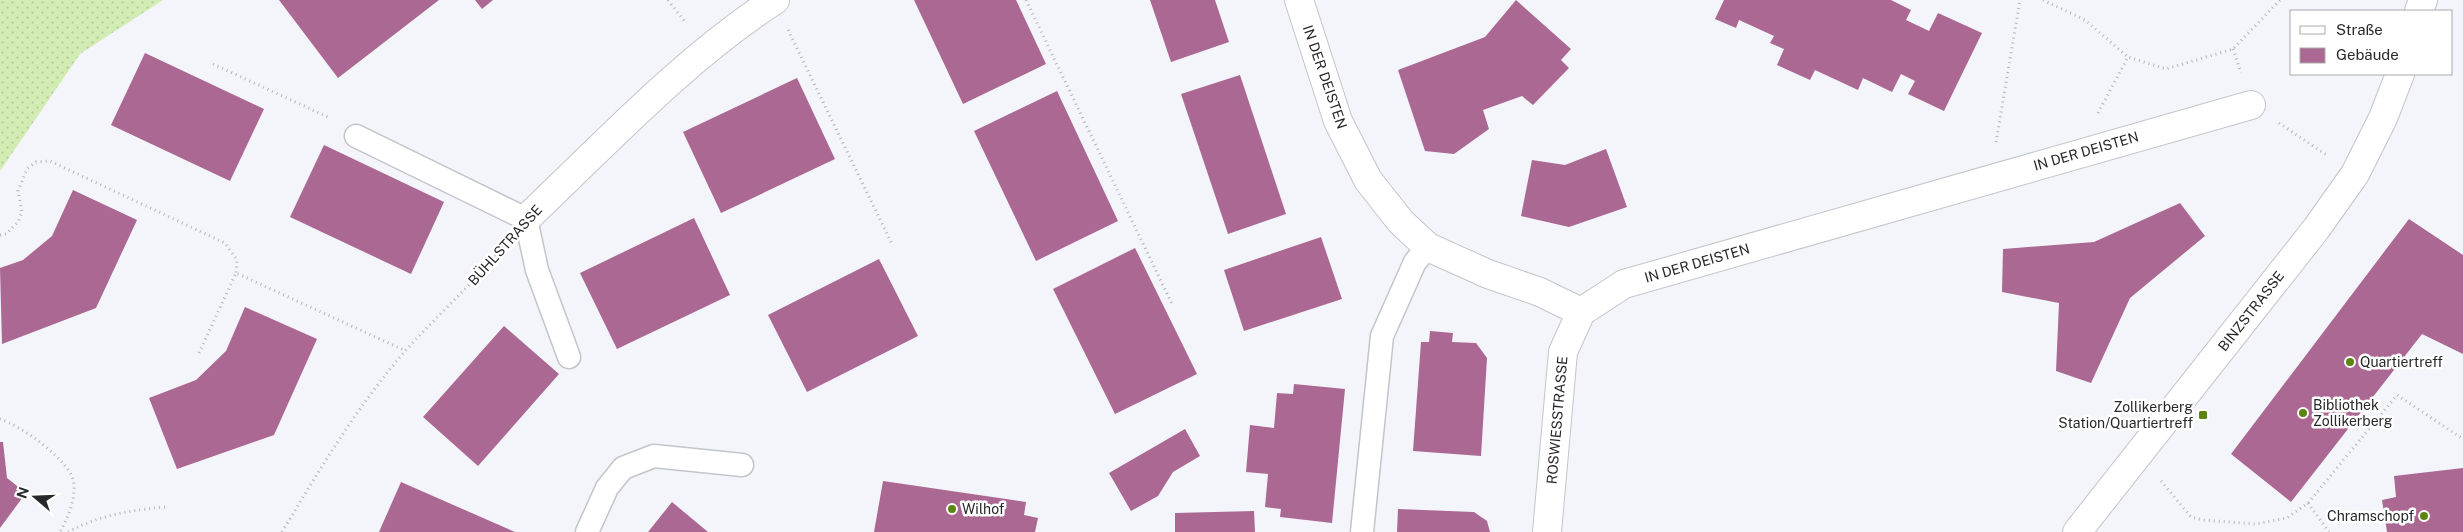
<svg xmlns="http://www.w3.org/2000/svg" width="2463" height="532" font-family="'Public Sans',sans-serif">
	<defs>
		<pattern id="grass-dots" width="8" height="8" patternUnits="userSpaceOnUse" patternTransform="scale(1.25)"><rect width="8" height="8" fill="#d3ecb4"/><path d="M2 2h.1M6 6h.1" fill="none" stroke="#b5ca9b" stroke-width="1.8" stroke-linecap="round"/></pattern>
	</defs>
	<rect width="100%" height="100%" fill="#f3f5fb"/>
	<polygon fill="url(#grass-dots)" points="0,0 163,0 80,54 0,171"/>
	<g fill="#ab6892">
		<polygon points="279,0 439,0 338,78"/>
		<polygon points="475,0 493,0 482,9"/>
		<polygon points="914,0 1016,0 1046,64 963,104"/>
		<polygon points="1150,0 1215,0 1229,42 1171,62"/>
		<polygon points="1516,0 1571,49 1561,60 1569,68 1533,105 1522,96 1483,110 1489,129 1454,154 1425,151 1398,70 1485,37"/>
		<polygon points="1724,0 1891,0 1911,10 1906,20 1929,31 1938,13 1982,33 1944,111 1908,94 1915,81 1901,74 1892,92 1863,78 1858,90 1815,70 1810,80 1777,65 1784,49 1770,43 1774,36 1739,20 1736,28 1715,19"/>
		<polygon points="145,53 264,109 230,181 111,125"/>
		<polygon points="1240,75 1286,214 1228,234 1181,94"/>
		<polygon points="797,78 835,159 721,213 683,132"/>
		<polygon points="1057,91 1118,221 1036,261 974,131"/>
		<polygon points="324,145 444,202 411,274 290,217"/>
		<polygon points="1606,149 1627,207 1569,227 1521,216 1532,160 1565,165"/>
		<polygon points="73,190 137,220 96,308 2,344 0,268 23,260 52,236"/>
		<polygon points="2180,203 2205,236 2130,298 2091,383 2056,371 2059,303 2002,292 2003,249 2094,242"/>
		<polygon points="694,218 730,295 617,349 580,273"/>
		<polygon points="2409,219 2463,255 2463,354 2422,334 2291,502 2231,454"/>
		<polygon points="1321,237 1342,299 1244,331 1224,270"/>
		<polygon points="1135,248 1197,374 1115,414 1053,289"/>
		<polygon points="879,259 918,336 807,392 768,315"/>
		<polygon points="245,307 317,339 274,435 177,469 149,398 196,380 226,351"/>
		<polygon points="504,326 559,374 478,466 423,417"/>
		<polygon points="1430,331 1453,333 1452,342 1476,343 1487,358 1481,456 1413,451 1421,342 1429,342"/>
		<polygon points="1294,384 1345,389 1332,523 1280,517 1281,509 1265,507 1268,474 1246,472 1250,425 1274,428 1277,393 1293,394"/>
		<polygon points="1185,429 1200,456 1173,472 1158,496 1131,511 1109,473"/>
		<polygon points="0,442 3,442 7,478 26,493 0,528"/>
		<polygon points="2463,468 2463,532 2387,532 2382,500 2396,497 2394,476"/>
		<polygon points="883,481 1026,502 1024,515 1038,518 1035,532 874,532"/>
		<polygon points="401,482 515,532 379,532"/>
		<polygon points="672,502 708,532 648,532"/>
		<polygon points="1398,509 1474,512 1487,521 1490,532 1397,532"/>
		<polygon points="1254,511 1255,532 1175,532 1175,513"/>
	</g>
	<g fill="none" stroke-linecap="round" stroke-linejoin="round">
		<g stroke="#c2c5ca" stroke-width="25">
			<g id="lane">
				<polyline points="356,136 526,219 537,270 569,357"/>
				<polyline points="587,532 607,488 623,468 654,456 742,465"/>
				<polyline points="1362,532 1382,336 1415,262 1428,247"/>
			</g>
		</g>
		<g stroke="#c2c5ca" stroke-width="30">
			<g id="street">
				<polyline points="1299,0 1338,121 1368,180 1401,222 1428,247 1488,274 1540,292 1581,312"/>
				<path d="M526 219C606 143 683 60 775 0"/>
				<polyline points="1581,312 1624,284 2251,105"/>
				<polyline points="1547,532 1563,352 1581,312"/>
			</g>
		</g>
		<g stroke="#c2c5ca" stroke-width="30">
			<g id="secondary">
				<polyline points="2419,11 2423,0"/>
				<polyline points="2077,532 2316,229 2355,174 2383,118 2400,74"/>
			</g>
		</g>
		<g stroke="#b3b5b9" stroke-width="3" stroke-dasharray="1 4" stroke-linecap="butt">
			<polyline points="668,0 686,23"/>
			<polyline points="1026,0 1173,306"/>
			<polyline points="2043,0 2085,20 2128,57"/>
			<polyline points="788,30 893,246"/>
			<polyline points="2233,49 2241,73"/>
			<polyline points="213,64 330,118"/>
			<polyline points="2098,113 2128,57 2166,69 2233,49 2280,0"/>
			<polyline points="2279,123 2328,156"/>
			<polyline points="1996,142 2020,0"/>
			<polyline points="0,235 6,234 18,222 22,212 18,191 27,169 36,162 50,161 225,243 237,260 236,273"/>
			<polyline points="199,353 236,273 406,351"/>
			<path d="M0 419C20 425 73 462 74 484 75 502 68 517 60 532"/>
			<polyline points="2161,481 2191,517 2203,520 2256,524 2287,518 2308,503 2397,395 2463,439"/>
			<polyline points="2308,503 2329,532"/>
			<path d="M68 532C99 515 131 510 166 507"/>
			<path d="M282 532C320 469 358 405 406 350 437 316 470 286 500 251"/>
		</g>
		<use href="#lane" stroke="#fff" stroke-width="22"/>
		<use href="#street" stroke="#fff" stroke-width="28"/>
		<use href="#secondary" stroke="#fff" stroke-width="28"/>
	</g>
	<g fill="#5b850f" stroke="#fff" stroke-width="2">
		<circle cx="2350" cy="362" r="5"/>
		<circle cx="2303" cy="413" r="5"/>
		<rect x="2198" y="410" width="10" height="10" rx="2.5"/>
		<circle cx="952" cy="509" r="5"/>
		<circle cx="2424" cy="516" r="5"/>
	</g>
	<g text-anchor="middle" stroke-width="5" stroke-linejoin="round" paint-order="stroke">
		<g font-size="14" fill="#27282a" stroke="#fff">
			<text transform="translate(1325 77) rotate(71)" y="5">IN DER DEISTEN</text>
			<text transform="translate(2086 151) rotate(-16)" y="5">IN DER DEISTEN</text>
			<text transform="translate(505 245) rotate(-48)" y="5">BÜHLSTRASSE</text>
			<text transform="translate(1697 263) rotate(-16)" y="5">IN DER DEISTEN</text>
			<text transform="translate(2251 311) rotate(-52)" y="5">BINZSTRASSE</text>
			<text transform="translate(1557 420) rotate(-85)" y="5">ROSWIESSTRASSE</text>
		</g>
		<g font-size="14" fill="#27282a" stroke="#fff" text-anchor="start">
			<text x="2360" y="367">Quartiertreff</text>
			<text x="2313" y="410">Bibliothek<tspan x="2313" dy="16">Zollikerberg</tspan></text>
			<text x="2193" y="412" text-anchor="end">Zollikerberg<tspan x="2193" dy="16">Station/Quartiertreff</tspan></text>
			<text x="962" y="514">Wilhof</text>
			<text x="2414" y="521" text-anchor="end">Chramschopf</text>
		</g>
	</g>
	<rect x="2290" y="10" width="162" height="65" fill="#ffffff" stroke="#a9a9aa"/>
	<rect x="2300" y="26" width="25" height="8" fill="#ffffff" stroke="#a9a9aa"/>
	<text x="2336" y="35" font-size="15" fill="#27282a">Straße</text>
	<rect x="2300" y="48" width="25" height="15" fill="#ab6892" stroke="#a9a9aa"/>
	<text x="2336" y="60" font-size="15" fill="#27282a">Gebäude</text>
	<g transform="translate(35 497) rotate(289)" stroke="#ffffff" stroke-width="4" paint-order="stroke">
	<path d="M0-4L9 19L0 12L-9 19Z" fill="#27282a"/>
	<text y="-8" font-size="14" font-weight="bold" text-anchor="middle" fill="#27282a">N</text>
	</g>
</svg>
